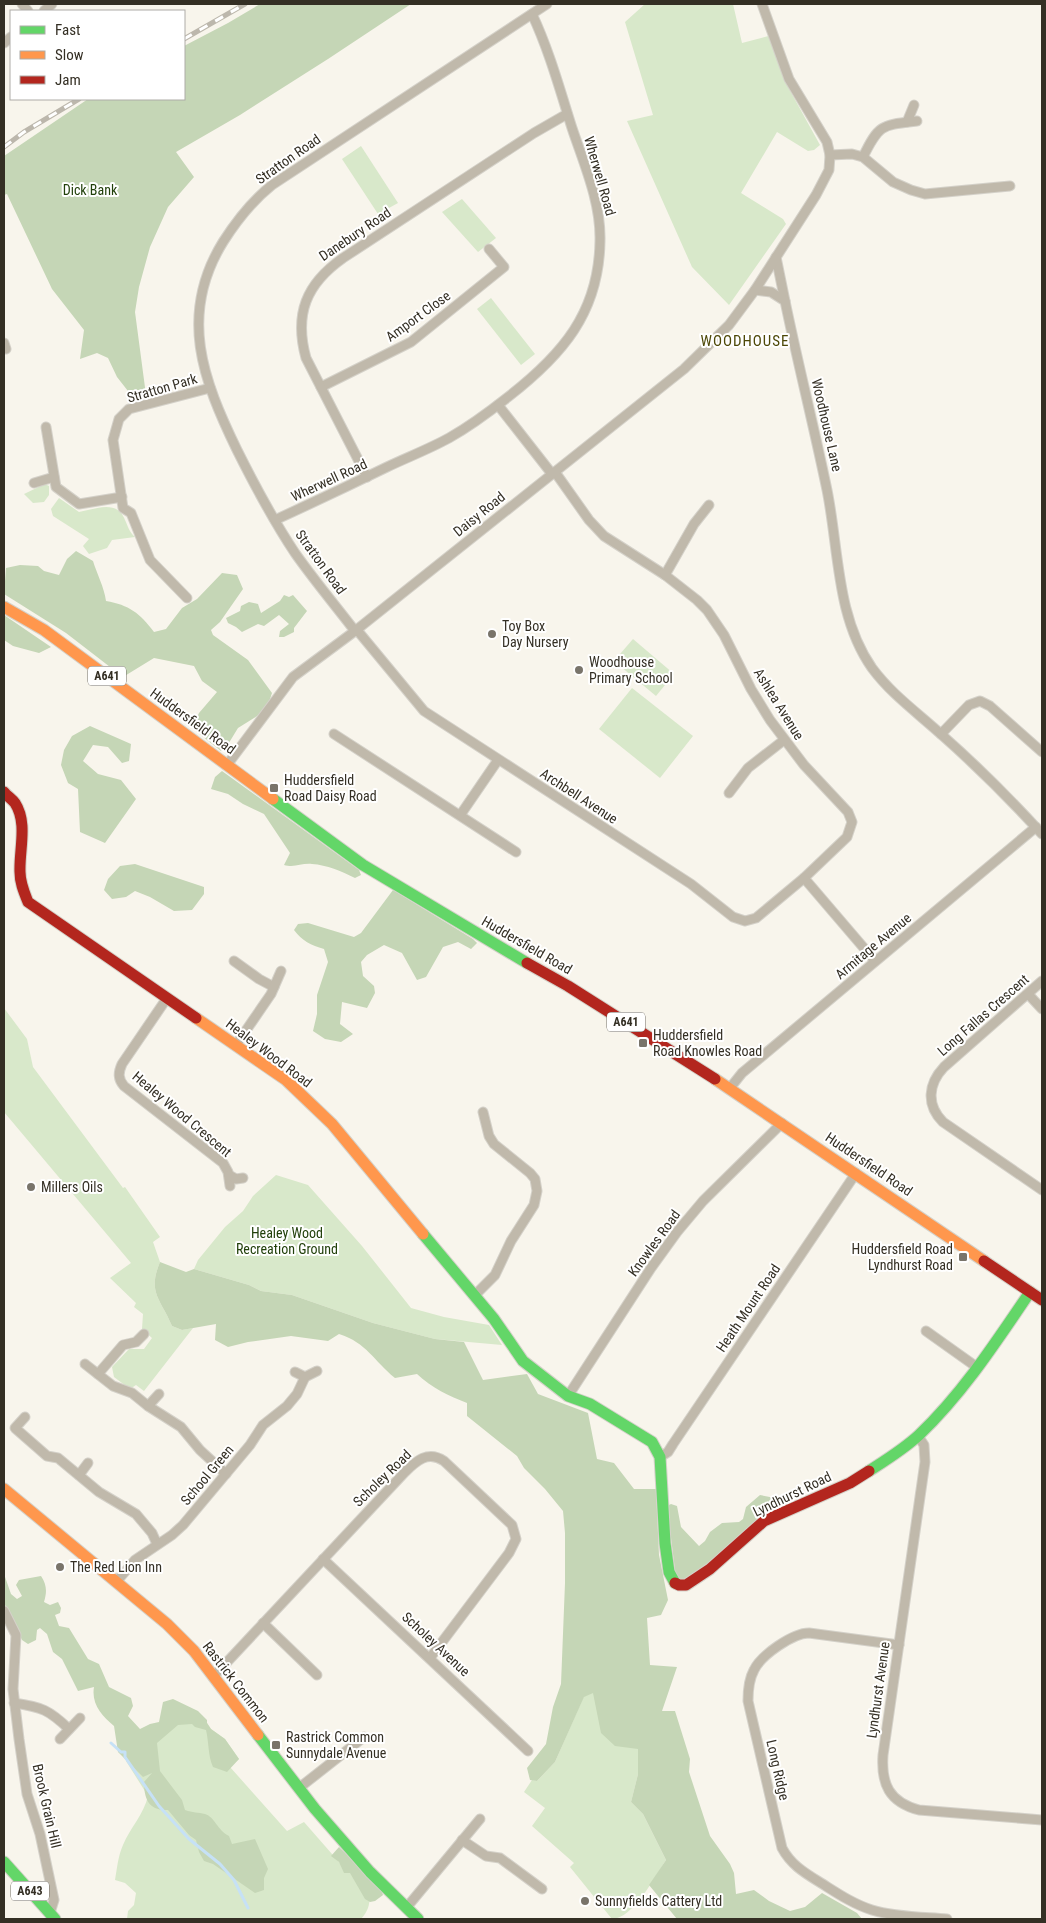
<svg xmlns="http://www.w3.org/2000/svg" width="1046" height="1923" font-family="'Roboto Condensed',sans-serif">
	<rect width="100%" height="100%" fill="#f8f5ec"/>
	<g fill="#d8e8ca">
		<polygon points="645,4 733,4 742,43 772,35 788,87 820,145 814,150 808,151 777,132 741,193 783,219 786,224 729,305 692,267 627,121 653,115 625,22"/>
		<polygon points="361,146 398,203 378,214 342,159"/>
		<polygon points="462,199 496,238 478,252 442,212"/>
		<polygon points="491,298 535,354 521,365 477,309"/>
		<polygon points="45,484 49,486 49,495 44,502 33,503 24,494"/>
		<path d="M59 498 79 512C96 509 117 499 125 520 128 526 129 532 135 537L112 540 107 548 89 554 83 546 89 539 53 516 51 509Z"/>
		<polygon points="633,639 674,674 656,696 614,661"/>
		<polygon points="632,688 693,736 660,778 599,729"/>
		<path d="M4 1008 27 1039 33 1067 123 1188 125 1187 160 1237 153 1242 160 1262C147 1293 161 1299 172 1326L182 1330 193 1328 144 1391 136 1385 130 1389 114 1377 112 1367 129 1349H144L152 1338 142 1329 143 1314 134 1307 136 1303 110 1278 131 1263 4 1112Z"/>
		<polygon points="276,1175 308,1185 362,1246 411,1308 444,1317 489,1325 502,1345 435,1339 373,1323 292,1295 261,1291 249,1285 194,1269 198,1260 225,1227 243,1211 253,1196"/>
		<path d="M593 1692 638 1748V1774L631 1802 643 1814 666 1860C655 1876 633 1919 612 1919L570 1867 574 1863 532 1826 545 1808 524 1792 532 1780 537 1781 555 1762 584 1696Z"/>
		<path d="M178 1705 207 1723 211 1729 225 1739 239 1759 230 1767 287 1831 304 1822 339 1862 369 1886C370 1900 371 1908 361 1919H127L128 1911 134 1905 136 1893 125 1883 115 1880C117 1869 118 1856 123 1845 130 1828 144 1814 148 1796L126 1761Z"/>
	</g>
	<g fill="#c5d6b6">
		<polygon points="260,4 411,4 328,59 240,115 176,152 194,177 168,207 150,247 139,287 135,312 146,395 135,400 117,377 108,358 97,353 80,359 84,330 52,289 7,194 4,195 4,156 88,99 184,99 184,46 228,23"/>
		<path d="M76 551 93 561C97 574 104 587 106 601 129 605 140 613 154 632L166 629 182 608 197 599 222 573 237 575 243 589 220 622 211 630 213 635 248 660 272 693 268 705 257 716 238 728 227 746 221 751 192 728 199 713 217 692 202 681 194 666 154 658 123 677 66 633 4 594 6 568 20 565 38 566 44 571 59 575 67 559Z"/>
		<polygon points="284,595 289,597 293,595 307,611 294,628 294,632 284,637 279,637 280,631 289,624 279,615 264,626 258,624 242,632 236,627 228,623 226,618 240,611 241,606 249,602 258,604 261,613 280,601"/>
		<polygon points="4,615 51,647 39,653 13,646 4,640"/>
		<polygon points="90,726 131,744 129,761 122,763 108,747 93,745 83,761 98,774 121,780 136,799 105,843 80,832 78,789 68,783 61,765 64,750 72,736"/>
		<path d="M222 771 359 870 361 875 355 878C341 871 327 865 312 864 301 863 295 868 284 865L290 853 264 814 243 804 228 794 211 789 215 777Z"/>
		<polygon points="135,864 204,887 204,894 192,910 174,911 150,897 135,891 126,897 112,899 104,890 108,879 120,866"/>
		<path d="M393 890 473 939 477 943 471 949 458 942 443 947 426 977 417 980 402 953 384 945 367 955 361 962 363 976 374 986 375 993 367 1008 342 1002 340 1024 353 1034 341 1042 325 1039 313 1031 317 1014V995L328 962 324 949C311 945 302 941 294 930L298 924 308 923 354 937 361 933Z"/>
		<path d="M160 1262 186 1272 194 1269 249 1285 261 1291 292 1295 373 1323 435 1339 464 1342 483 1380 527 1374 538 1394 588 1413 597 1459 614 1463 634 1489H656L659 1555 668 1600 661 1615 647 1618 650 1665 677 1667 662 1711H675L690 1759 689 1772 710 1836 730 1864 734 1873 736 1894 754 1890 769 1901 790 1911 805 1907 822 1893 857 1913 862 1919H677L649 1885 666 1860 643 1814 631 1802 638 1774V1749L615 1746 601 1733 593 1693 584 1697 555 1762 537 1781 530 1780 527 1768 546 1744 553 1707 561 1684 565 1583V1533L563 1511 545 1489 524 1468 517 1456 467 1416V1403C449 1396 432 1388 417 1374L395 1378C373 1360 367 1343 339 1334L328 1341 291 1336 248 1342 228 1347 215 1340 216 1324 182 1330 172 1326C161 1299 147 1293 160 1262Z"/>
		<polygon points="760,1495 775,1498 779,1508 703,1568 682,1581 676,1578 667,1506 671,1504 677,1506 681,1527 699,1546 705,1541 710,1532 722,1523 739,1522 743,1519 746,1507"/>
		<path d="M4 1574 11 1594 17 1599 22 1596 16 1585 19 1580 41 1576C47 1585 47 1592 44 1602L50 1605 58 1602 61 1608 60 1613 55 1615 59 1626 69 1628 88 1659 99 1664 109 1687 131 1698 133 1706 128 1716 140 1729 150 1724 159 1722 163 1702 173 1699 198 1711 207 1720V1723L211 1729 225 1739 239 1759 227 1772 213 1767C208 1756 209 1743 206 1730L195 1727 192 1724 178 1725 157 1743 160 1771 182 1800 185 1810C193 1813 198 1812 205 1814 215 1817 217 1830 229 1836L232 1844 255 1839 268 1869 264 1878V1890L255 1893 213 1864 204 1861 199 1852 196 1840 189 1835 168 1810C149 1811 144 1799 144 1782L152 1773 143 1777 118 1752 114 1726C102 1716 91 1704 94 1687L78 1691 62 1659 53 1652 47 1634 40 1628 37 1630 36 1640 28 1644 22 1640 4 1603Z"/>
		<polygon points="339,1847 380,1886 383,1895 375,1901 370,1902 365,1899 350,1873 344,1873 339,1862 331,1856"/>
	</g>
	<g fill="none" stroke-linecap="round" stroke-linejoin="round">
		<polyline stroke="#c6e1f6" stroke-width="3" points="111,1743 121,1752 125,1752 125,1757 159,1806 189,1839 220,1864 234,1880 248,1908"/>
		<g stroke="#d4d1c9" stroke-width="11">
			<g id="street">
				<polyline points="22,4 28,11"/>
				<polyline points="44,11 52,4"/>
				<polyline points="4,43 11,37"/>
				<polyline points="907,122 914,105"/>
				<polyline points="830,155 852,154 863,157 893,182 911,190 925,194 1010,186"/>
				<path d="M863 157C879 124 882 125 917 121"/>
				<polyline points="776,257 785,301"/>
				<path d="M755 290 771 292 785 301C798 364 814 427 827 490 839 549 836 617 872 668 892 695 918 713 943 736 978 767 1011 800 1042 834"/>
				<polyline points="4,343 6,349"/>
				<polyline points="321,387 411,342 504,267 489,249"/>
				<polyline points="498,405 552,474"/>
				<polyline points="46,427 56,487 79,504 122,497"/>
				<polyline points="555,472 589,520 604,536 665,575 697,600 707,610 724,635 751,689 770,720 804,765 848,812 852,822 847,837 804,878 875,961"/>
				<path d="M367 477 306 358C294 314 306 284 343 258L534 133 567 114"/>
				<polyline points="34,483 54,477"/>
				<path d="M275 520C312 503 350 485 387 467 408 457 429 449 449 438 470 426 489 412 508 397 562 355 599 313 600 241 601 202 584 164 572 128 560 90 549 50 532 14"/>
				<polyline points="665,575 694,524 709,505"/>
				<polyline points="187,598 150,560 131,513 123,508 113,440 119,419 129,409 210,388"/>
				<polyline points="357,630 424,711 691,884 733,917 745,921 756,918 804,878"/>
				<path d="M355 631C335 605 314 580 295 553 273 520 255 486 237 450 203 380 178 315 223 242 237 220 252 201 272 185L547 4"/>
				<polyline points="334,734 516,852"/>
				<polyline points="941,734 969,705 980,701 990,706 1042,752"/>
				<polyline points="227,765 293,677 355,631 684,369 729,325 755,290 816,195 829,170 830,155 827,142 789,79 762,4"/>
				<polyline points="729,793 748,768 784,740"/>
				<polyline points="461,814 498,760"/>
				<polyline points="234,961 259,979 274,987"/>
				<path d="M1042 981 944 1067C928 1084 926 1105 943 1122L1042 1190"/>
				<polyline points="1028,994 1042,1009"/>
				<path d="M167 998 122 1064C118 1073 118 1079 124 1086L223 1163 228 1172 230 1186"/>
				<polyline points="236,1045 271,994 281,971"/>
				<polyline points="730,1088 742,1073 1036,827"/>
				<polyline points="229,1175 236,1179 243,1178"/>
				<polyline points="475,1295 495,1275 511,1241 534,1205 537,1191 535,1179 530,1173 494,1144 489,1136 483,1112"/>
				<polyline points="926,1331 978,1368"/>
				<polyline points="85,1364 113,1386 132,1393 148,1406 181,1427 200,1450 226,1474"/>
				<polyline points="295,1372 305,1377 317,1371"/>
				<polyline points="98,1374 123,1345 136,1342 144,1334"/>
				<polyline points="568,1396 651,1268 677,1232 703,1201 782,1123"/>
				<polyline points="148,1406 159,1394"/>
				<polyline points="25,1417 15,1428 47,1456 58,1458 99,1492 136,1514 152,1533 157,1544"/>
				<path d="M918 1436 924 1445 925 1462 883 1755C881 1784 889 1802 919 1810L1042 1820"/>
				<polyline points="660,1457 668,1452 673,1444 856,1173"/>
				<polyline points="79,1475 88,1463"/>
				<polyline points="323,1559 528,1751"/>
				<polyline points="117,1581 135,1560 172,1535 183,1525 250,1445 263,1425 287,1406 297,1394 305,1377"/>
				<polyline points="4,1611 16,1635 13,1689 19,1739 27,1794 40,1834 54,1900 50,1913"/>
				<polyline points="263,1623 317,1675"/>
				<path d="M899 1645 809 1633C793 1633 761 1655 754 1670 749 1679 748 1690 748 1701L782 1848C791 1865 805 1873 821 1883 837 1893 853 1904 872 1910 895 1917 923 1917 947 1919"/>
				<path d="M213 1677 405 1472C416 1461 428 1450 444 1461L512 1525 516 1539 509 1553 430 1658"/>
				<path d="M14 1703C42 1707 49 1710 69 1729"/>
				<polyline points="60,1739 80,1718"/>
				<polyline points="299,1788 364,1737"/>
				<polyline points="462,1840 486,1856 500,1858 542,1889"/>
				<polyline points="407,1907 480,1819"/>
			</g>
		</g>
		<g stroke="#d4d1c9" stroke-width="13">
			<g id="fast">
				<polyline points="273,799 363,865 527,963"/>
				<polyline points="423,1234 494,1319 523,1361 568,1396 590,1404 652,1442 660,1457 665,1543 669,1572 675,1583"/>
				<path d="M869 1471C886 1460 904 1449 919 1435 963 1393 996 1342 1030 1292"/>
				<polyline points="258,1735 315,1809 370,1872 418,1919"/>
				<polyline points="4,1862 55,1919"/>
			</g>
		</g>
		<g stroke="#d4d1c9" stroke-width="13">
			<g id="slow">
				<polyline points="4,607 44,630 273,799"/>
				<polyline points="196,1018 286,1080 332,1124 423,1234"/>
				<polyline points="715,1079 984,1261"/>
				<polyline points="4,1489 167,1624 194,1651 258,1735"/>
			</g>
		</g>
		<g stroke="#d4d1c9" stroke-width="13">
			<g id="jam">
				<path d="M4 792C7 796 12 799 15 803 28 823 19 850 20 872 20 883 24 892 28 902L196 1018"/>
				<polyline points="527,963 568,986 715,1079"/>
				<polyline points="984,1261 1042,1300"/>
				<polyline points="675,1583 679,1585 686,1585 710,1569 764,1521 850,1483 869,1471"/>
			</g>
		</g>
		<use href="#street" stroke="#c0b9ab" stroke-width="9"/>
		<use href="#fast" stroke="#63d668" stroke-width="11"/>
		<use href="#slow" stroke="#ff974d" stroke-width="11"/>
		<use href="#jam" stroke="#b3261e" stroke-width="11"/>
		<g stroke="#bcb7ac" stroke-width="5">
			<g id="rail">
				<polyline points="184,39 245,4"/>
				<polyline points="4,147 24,132 79,99"/>
			</g>
		</g>
		<use href="#rail" stroke="#fff" stroke-width="3" stroke-dasharray="9" stroke-linecap="butt"/>
	</g>
	<g fill="#79746a" stroke="#fff" stroke-width="2">
		<circle cx="492" cy="634" r="5"/>
		<circle cx="579" cy="670" r="5"/>
		<rect x="269" y="783" width="10" height="10" rx="2.5"/>
		<rect x="638" y="1038" width="10" height="10" rx="2.5"/>
		<circle cx="31" cy="1187" r="5"/>
		<rect x="958" y="1252" width="10" height="10" rx="2.5"/>
		<circle cx="60" cy="1567" r="5"/>
		<rect x="271" y="1740" width="10" height="10" rx="2.5"/>
		<circle cx="585" cy="1901" r="5"/>
	</g>
	<g text-anchor="middle" stroke-width="4" stroke-linejoin="round" paint-order="stroke">
		<g fill="#fff" stroke="#716d66" stroke-width="1">
			<rect x="88" y="666.5" width="38" height="19" rx="4"/>
			<rect x="607" y="1012.5" width="38" height="19" rx="4"/>
			<rect x="11" y="1881.5" width="38" height="19" rx="4"/>
		</g>
		<g font-size="12" font-weight="bold" fill="#342f24">
			<text x="107" y="680">A641</text>
			<text x="626" y="1026">A641</text>
			<text x="30" y="1895">A643</text>
		</g>
		<g font-size="14" fill="#342f24" stroke="#fff">
			<text transform="translate(288 159) rotate(-35)" y="5">Stratton Road</text>
			<text transform="translate(600 176) rotate(74)" y="5">Wherwell Road</text>
			<text transform="translate(355 234) rotate(-34)" y="5">Danebury Road</text>
			<text transform="translate(418 316) rotate(-36)" y="5">Amport Close</text>
			<text transform="translate(162 388) rotate(-16)" y="5">Stratton Park</text>
			<text transform="translate(827 425) rotate(77)" y="5">Woodhouse Lane</text>
			<text transform="translate(329 480) rotate(-25)" y="5">Wherwell Road</text>
			<text transform="translate(479 514) rotate(-39)" y="5">Daisy Road</text>
			<text transform="translate(321 562) rotate(54)" y="5">Stratton Road</text>
			<text transform="translate(779 704) rotate(58)" y="5">Ashlea Avenue</text>
			<text transform="translate(193 721) rotate(36)" y="5">Huddersfield Road</text>
			<text transform="translate(579 796) rotate(33)" y="5">Archbell Avenue</text>
			<text transform="translate(527 945) rotate(30)" y="5">Huddersfield Road</text>
			<text transform="translate(873 946) rotate(-40)" y="5">Armitage Avenue</text>
			<text transform="translate(983 1015) rotate(-41)" y="5">Long Fallas Crescent</text>
			<text transform="translate(269 1053) rotate(37)" y="5">Healey Wood Road</text>
			<text transform="translate(182 1114) rotate(40)" y="5">Healey Wood Crescent</text>
			<text transform="translate(869 1164) rotate(34)" y="5">Huddersfield Road</text>
			<text transform="translate(654 1243) rotate(-54)" y="5">Knowles Road</text>
			<text transform="translate(748 1308) rotate(-56)" y="5">Heath Mount Road</text>
			<text transform="translate(207 1475) rotate(-50)" y="5">School Green</text>
			<text transform="translate(382 1478) rotate(-44)" y="5">Scholey Road</text>
			<text transform="translate(792 1494) rotate(-26)" y="5">Lyndhurst Road</text>
			<text transform="translate(436 1644) rotate(43)" y="5">Scholey Avenue</text>
			<text transform="translate(236 1682) rotate(52)" y="5">Rastrick Common</text>
			<text transform="translate(878 1690) rotate(-82)" y="5">Lyndhurst Avenue</text>
			<text transform="translate(778 1770) rotate(77)" y="5">Long Ridge</text>
			<text transform="translate(47 1806) rotate(77)" y="5">Brook Grain Hill</text>
		</g>
		<g font-size="14" fill="#21400a" stroke="#fff">
			<text x="90" y="195">Dick Bank</text>
			<text x="287" y="1238">Healey Wood<tspan x="287" dy="16">Recreation Ground</tspan></text>
		</g>
		<g font-size="14" fill="#342f24" stroke="#fff" text-anchor="start">
			<text x="502" y="631">Toy Box<tspan x="502" dy="16">Day Nursery</tspan></text>
			<text x="589" y="667">Woodhouse<tspan x="589" dy="16">Primary School</tspan></text>
			<text x="284" y="785">Huddersfield<tspan x="284" dy="16">Road Daisy Road</tspan></text>
			<text x="653" y="1040">Huddersfield<tspan x="653" dy="16">Road Knowles Road</tspan></text>
			<text x="41" y="1192">Millers Oils</text>
			<text x="953" y="1254" text-anchor="end">Huddersfield Road<tspan x="953" dy="16">Lyndhurst Road</tspan></text>
			<text x="70" y="1572">The Red Lion Inn</text>
			<text x="286" y="1742">Rastrick Common<tspan x="286" dy="16">Sunnydale Avenue</tspan></text>
			<text x="595" y="1906">Sunnyfields Cattery Ltd</text>
		</g>
		<g font-size="15" letter-spacing="1" fill="#4d4807" stroke="#fff">
			<text x="745" y="346">WOODHOUSE</text>
		</g>
	</g>
	<rect width="1046" height="1923" fill="none" stroke="#342f24" stroke-width="10"/>
	<rect x="10" y="10" width="175" height="90" fill="#ffffff" stroke="#aeaca7"/>
	<rect x="20" y="26" width="25" height="8" fill="#63d668" stroke="#aeaca7"/>
	<text x="55" y="35" font-size="15" fill="#342f24">Fast</text>
	<rect x="20" y="51" width="25" height="8" fill="#ff974d" stroke="#aeaca7"/>
	<text x="55" y="60" font-size="15" fill="#342f24">Slow</text>
	<rect x="20" y="76" width="25" height="8" fill="#b3261e" stroke="#aeaca7"/>
	<text x="55" y="85" font-size="15" fill="#342f24">Jam</text>
</svg>
